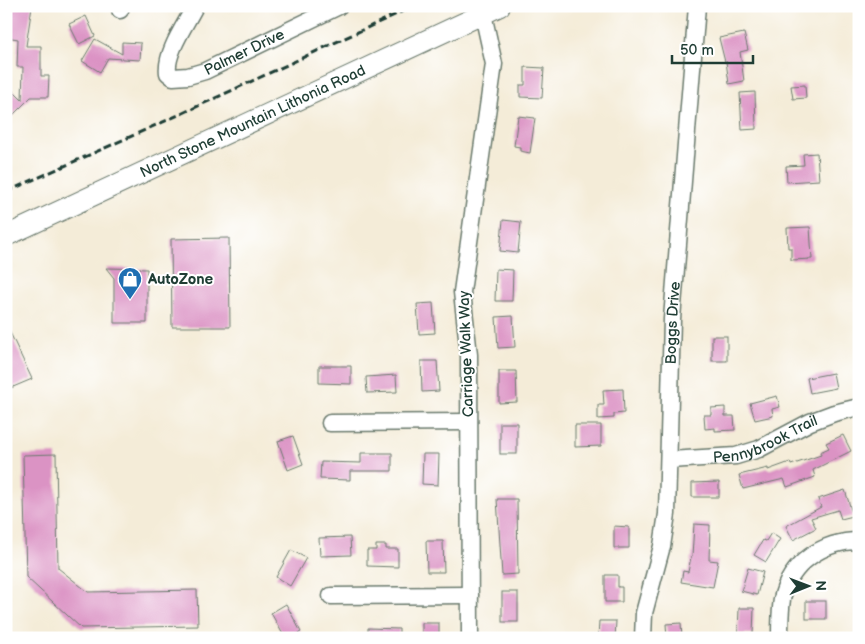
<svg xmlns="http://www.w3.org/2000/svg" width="865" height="644" font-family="'Balsamiq Sans',sans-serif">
	<rect width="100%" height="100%" fill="#fff"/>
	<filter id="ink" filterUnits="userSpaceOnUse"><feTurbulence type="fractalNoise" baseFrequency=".02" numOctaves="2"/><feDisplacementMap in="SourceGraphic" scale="10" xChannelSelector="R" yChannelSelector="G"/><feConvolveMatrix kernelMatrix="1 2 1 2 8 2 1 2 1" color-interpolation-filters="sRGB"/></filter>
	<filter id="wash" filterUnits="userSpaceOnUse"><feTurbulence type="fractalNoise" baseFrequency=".0096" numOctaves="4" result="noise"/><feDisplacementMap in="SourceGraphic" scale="20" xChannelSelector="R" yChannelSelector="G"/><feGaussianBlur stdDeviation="1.12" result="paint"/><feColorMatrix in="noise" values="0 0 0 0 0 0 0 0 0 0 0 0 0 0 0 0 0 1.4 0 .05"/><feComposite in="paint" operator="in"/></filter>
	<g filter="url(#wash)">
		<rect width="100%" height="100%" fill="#f4ecd8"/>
		<g id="blocks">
			<g fill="#db93c4">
				<polygon points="10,6 32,6 26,46 41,46 41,76 49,76 48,97 31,97 12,116 6,111 6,94 11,89 22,100 23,67 17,67 18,39 6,37"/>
				<polygon points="86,16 95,36 79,44 69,24"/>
				<polygon points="744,33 748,50 740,52 744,81 729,84 726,61 725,62 719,38"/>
				<polygon points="95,39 122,54 122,42 141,43 140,60 108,58 100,72 82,61"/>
				<polygon points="525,67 544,68 542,98 520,97 520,85 525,85"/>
				<polygon points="805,85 806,98 793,99 791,86"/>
				<polygon points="755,92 756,129 742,130 740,93"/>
				<polygon points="518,116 535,118 530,153 520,151 520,147 514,146"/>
				<polygon points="817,153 819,180 787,182 786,166 804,165 803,154"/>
				<polygon points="503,220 521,222 518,253 500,251"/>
				<polygon points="810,227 812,259 791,260 791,248 788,248 787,228"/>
				<polygon points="229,238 230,327 172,327 171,239"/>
				<polygon points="106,268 147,269 147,323 114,323 114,278"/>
				<polygon points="496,269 513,270 512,301 495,301"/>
				<polygon points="433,303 435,333 419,334 417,304"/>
				<polygon points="513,316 515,347 498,348 496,317"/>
				<polygon points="6,324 32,379 6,390"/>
				<rect x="712" y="336" width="15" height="25"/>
				<polygon points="421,361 437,361 439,391 422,392"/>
				<polygon points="319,366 351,366 351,384 319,383"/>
				<polygon points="499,371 516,371 517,402 499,403"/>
				<polygon points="833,373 836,388 810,393 807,378"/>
				<polygon points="396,375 397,392 367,393 366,377"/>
				<polygon points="623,389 624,413 614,414 614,418 598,419 598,405 604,405 603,390"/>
				<polygon points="777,396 780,407 772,409 773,416 755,420 750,403"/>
				<polygon points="725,407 725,416 734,416 735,430 715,431 715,428 705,429 704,415 711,415 711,408"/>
				<rect x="500" y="423" width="17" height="31"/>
				<polygon points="575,425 601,425 601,446 575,447"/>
				<polygon points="843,435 851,451 813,470 815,477 787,487 784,479 743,489 739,475 768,468 768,470 790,462 791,465 821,455 820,452 829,448 826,443"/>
				<polygon points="293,436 303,464 288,470 278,441"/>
				<polygon points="361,453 392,453 392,471 350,471 350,480 320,479 321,462 361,463"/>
				<polygon points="56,454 58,568 88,592 197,590 198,626 81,628 26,577 23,455"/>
				<polygon points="423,454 439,454 438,485 422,484"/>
				<polygon points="719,482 719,497 692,497 692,483"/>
				<polygon points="845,490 853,516 841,519 838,510 811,518 816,528 793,540 786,526 821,507 818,499"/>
				<polygon points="497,499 517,499 518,574 502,575"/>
				<polygon points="694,524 710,525 709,560 718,561 713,587 681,582 683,571 688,572 691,557 692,557"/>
				<polygon points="614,526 629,527 629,548 614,548"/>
				<polygon points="771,533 780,539 766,562 754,555 763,540 766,541"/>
				<polygon points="350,537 351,555 320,556 319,538"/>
				<polygon points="426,541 443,541 444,572 427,572"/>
				<polygon points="376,545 386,545 386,549 398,549 398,567 367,566 367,550 376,550"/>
				<polygon points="291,550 306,558 290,586 276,577"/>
				<polygon points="748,568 763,572 757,595 741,591"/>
				<polygon points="605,575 618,575 618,587 622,587 622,602 605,602"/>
				<rect x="502" y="592" width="16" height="30"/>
				<rect x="806" y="601" width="20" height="18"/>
				<polygon points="286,604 301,632 291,638 285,638 271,613"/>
				<polygon points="739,608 754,608 753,634 738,634"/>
				<polygon points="599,621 616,621 615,638 598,638"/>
				<rect x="422" y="623" width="17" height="15"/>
				<polygon points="681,623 682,638 667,638 666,624"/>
				<polygon points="368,628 399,629 399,638 368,638"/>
			</g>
		</g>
	</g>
	<g filter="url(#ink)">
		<use href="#blocks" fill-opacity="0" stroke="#6a7a6d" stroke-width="1"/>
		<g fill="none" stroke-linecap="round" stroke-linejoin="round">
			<g stroke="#6a7a6d" stroke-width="19">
				<g id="minor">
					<path id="s1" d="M195 6C186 24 165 53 168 73L173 77 188 76 205 71 339 6"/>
					<polyline points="120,10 121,6"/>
					<polyline points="330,423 469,422"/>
					<path id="s2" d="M669 460 736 456 759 449 810 422 834 413 859 407"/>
					<polyline points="331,596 470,595"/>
					<polyline points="470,638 469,355 462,292 494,64 483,14"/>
					<path id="s3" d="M643 638 644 613 662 546 667 514 672 319 697 6"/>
					<path d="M780 638C780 625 780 612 782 599 790 563 823 541 859 541"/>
				</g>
			</g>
			<g stroke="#6a7a6d" stroke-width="22">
				<g id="major">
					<path id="s4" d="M6 236 500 6"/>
				</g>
			</g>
			<use href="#minor" stroke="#fff" stroke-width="16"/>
			<use href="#major" stroke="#fff" stroke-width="20"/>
			<polyline stroke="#1f3d34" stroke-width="3" stroke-dasharray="8 4" stroke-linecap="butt" points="6,192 181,114 414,6"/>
		</g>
	</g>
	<defs>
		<g id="shop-pin" transform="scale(1.25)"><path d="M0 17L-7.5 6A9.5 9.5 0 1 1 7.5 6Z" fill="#1f6fb2" stroke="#fff"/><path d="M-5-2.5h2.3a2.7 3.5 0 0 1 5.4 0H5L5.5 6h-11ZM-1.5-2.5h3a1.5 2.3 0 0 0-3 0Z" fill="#fff"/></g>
	</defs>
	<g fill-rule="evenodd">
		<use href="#shop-pin" x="130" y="279"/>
	</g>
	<g text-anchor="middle" stroke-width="4" stroke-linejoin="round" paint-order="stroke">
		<g font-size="15" fill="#1f3d34" stroke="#fff">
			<text dy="5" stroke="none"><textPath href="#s1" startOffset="156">Palmer Drive</textPath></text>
			<text dy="5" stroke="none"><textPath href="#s4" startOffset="272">North Stone Mountain Lithonia Road</textPath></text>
			<text dy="5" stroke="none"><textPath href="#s3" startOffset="318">Boggs Drive</textPath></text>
			<text transform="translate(466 354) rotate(-92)" y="5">Carriage Walk Way</text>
			<text dy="5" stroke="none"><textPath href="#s2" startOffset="100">Pennybrook Trail</textPath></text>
		</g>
		<g font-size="15" font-weight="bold" fill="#1f3d34" stroke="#fff" text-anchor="start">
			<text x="148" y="284">AutoZone</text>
		</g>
	</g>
	<rect width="865" height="644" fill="none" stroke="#fff" stroke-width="25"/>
	<g transform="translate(808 586) rotate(89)" stroke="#ffffff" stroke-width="4" paint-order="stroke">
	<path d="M0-4L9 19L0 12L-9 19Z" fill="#1f3d34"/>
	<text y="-8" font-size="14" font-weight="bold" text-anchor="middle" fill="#1f3d34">N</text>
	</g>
	<path d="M672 55v8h81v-8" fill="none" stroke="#1f3d34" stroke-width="2.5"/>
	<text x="680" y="55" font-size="15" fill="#1f3d34" stroke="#ffffff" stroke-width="4" paint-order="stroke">50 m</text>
</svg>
